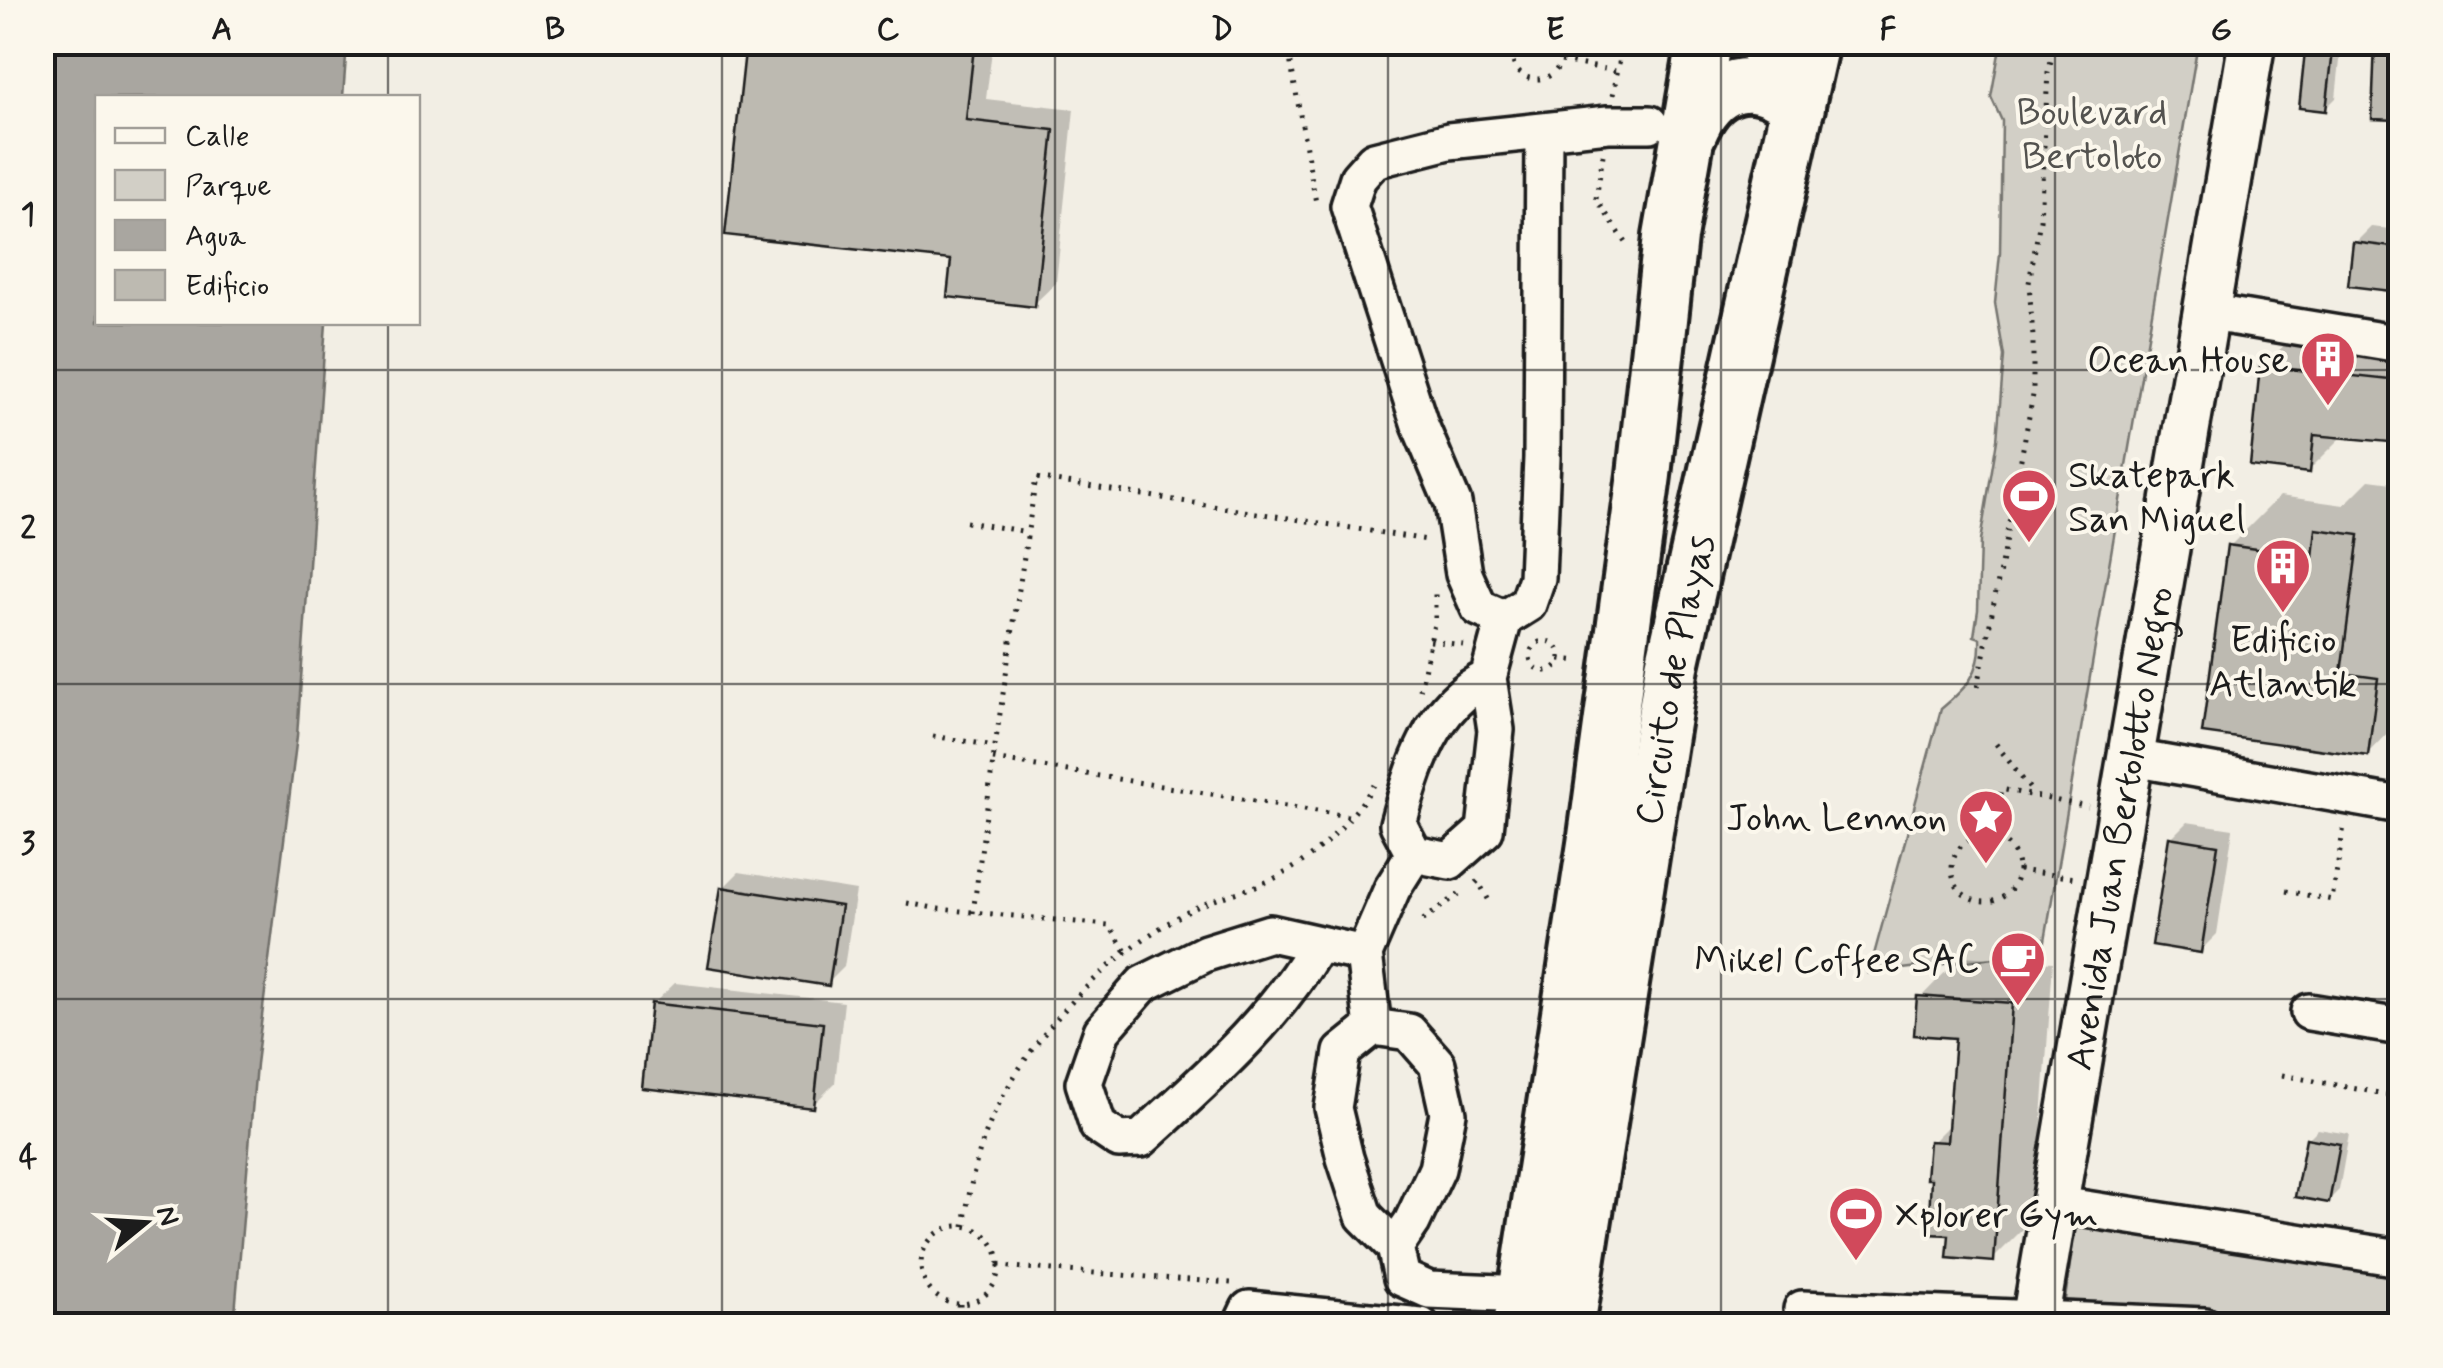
<svg xmlns="http://www.w3.org/2000/svg" width="2443" height="1368" font-family="Mynerve,sans-serif">
	<rect width="100%" height="100%" fill="#f2eee4"/>
	<filter id="ink" filterUnits="userSpaceOnUse"><feTurbulence type="fractalNoise" baseFrequency=".01" numOctaves="2"/><feDisplacementMap in="SourceGraphic" scale="20" xChannelSelector="R" yChannelSelector="G"/><feConvolveMatrix kernelMatrix="1 2 1 2 8 2 1 2 1" color-interpolation-filters="sRGB"/></filter>
	<g filter="url(#ink)">
		<g fill="#d2cfc6" stroke="#777671" stroke-width="2.5">
			<path d="M2001 42 2198 43 2043 952 1869 973 1941 709C1966 688 1982 673 1980 638L1974 636 1978 610 1980 541 1997 440 2004 356 1995 303 2000 253 2002 121 1991 97Z"/>
			<polygon points="2075,1227 2400,1275 2400,1325 2064,1307"/>
		</g>
		<polygon fill="#a9a6a0" stroke="#716f6b" stroke-width="2.5" points="42,43 347,43 343,97 98,98 98,322 326,323 297,736 256,1064 234,1325 43,1325"/>
		<g fill="#0003">
			<polygon points="748,42 993,42 986,99 1074,109 1056,283 1034,304 954,258"/>
			<polygon points="2308,42 2342,42 2336,98 2325,109"/>
			<polygon points="2378,42 2400,42 2400,113 2396,118"/>
			<polygon points="2371,227 2400,230 2400,289 2351,284 2355,243"/>
			<polygon points="2308,322 2400,331 2400,441 2344,435 2309,470 2262,367"/>
			<polygon points="2369,480 2400,484 2400,542 2390,623 2400,624 2400,720 2367,754 2230,546 2280,496 2344,505"/>
			<polygon points="2187,822 2233,829 2217,934 2201,950 2171,838"/>
			<polygon points="739,872 856,891 844,967 828,983 723,888"/>
			<polygon points="1961,956 2053,962 2035,1217 1993,1259 1952,1233 1932,1142 1951,1123 1957,1035 1920,998"/>
			<polygon points="675,983 844,1002 835,1083 813,1105 653,1004"/>
			<polygon points="2318,1129 2349,1134 2339,1190 2329,1200 2308,1139"/>
		</g>
		<g fill="#bdbab1" stroke="#1c1c1c" stroke-width="2.5">
			<polygon points="746,42 931,42 974,47 966,120 1054,130 1035,307 947,297 951,260 725,235"/>
			<polygon points="2306,42 2334,42 2326,111 2299,108"/>
			<polygon points="2375,42 2399,42 2397,120 2372,119"/>
			<polygon points="2353,242 2400,248 2400,292 2348,286"/>
			<polygon points="2260,366 2400,381 2400,443 2314,435 2310,473 2250,466"/>
			<polygon points="2316,529 2359,535 2341,673 2378,678 2368,756 2202,733 2227,545 2313,557"/>
			<polygon points="2169,837 2218,845 2201,953 2152,945"/>
			<polygon points="721,887 841,906 829,986 708,967"/>
			<polygon points="1917,996 2012,1003 1994,1262 1947,1258 1949,1235 1928,1234 1931,1179 1926,1179 1929,1141 1947,1142 1955,1038 1914,1035"/>
			<polygon points="651,1003 823,1023 814,1108 642,1088"/>
			<polygon points="2306,1138 2340,1144 2329,1203 2295,1197"/>
		</g>
		<g fill="none" stroke-linecap="round" stroke-linejoin="round">
			<g stroke="#1c1c1c" stroke-width="42">
				<g id="minor">
					<polyline points="1544,131 1542,458 1537,578 1528,604 1504,619 1479,608 1464,574 1453,503 1420,425 1349,206 1358,178 1374,160 1449,141 1608,124 1650,124"/>
					<polyline points="2205,312 2400,344"/>
					<path d="M1488 678C1432 703 1413 769 1398 824L1414 854 1450 861 1485 830 1496 730 1488 678 1504 619"/>
					<polyline points="2133,758 2400,805"/>
					<path d="M1317 946C1272 1023 1206 1079 1141 1139L1119 1140 1098 1126 1084 1083 1102 1031 1143 984 1206 953 1270 933 1364 954"/>
					<polyline points="2309,1012 2400,1027"/>
					<polyline points="1373,1027 1364,954 1392,889 1414,854"/>
					<polyline points="2053,1204 2400,1258"/>
					<polyline points="1395,1247 1412,1222 1437,1169 1448,1113 1437,1064 1409,1032 1373,1027 1342,1052 1333,1108 1345,1158 1364,1216 1395,1247 1402,1278 1429,1290 1525,1294"/>
					<polyline points="1802,1309 2205,1326"/>
					<polyline points="1241,1326 1249,1309 1421,1326"/>
				</g>
			</g>
			<g stroke="#1c1c1c" stroke-width="52">
				<g id="major">
					<path id="s1" d="M2034 1326 2252 42"/>
				</g>
			</g>
			<g stroke="#1c1c1c" stroke-width="60">
				<g id="highway">
					<polyline points="1763,42 1793,42"/>
					<path d="M1690 133C1712 80 1755 70 1798 107"/>
					<polyline points="1520,1326 1594,844 1644,475 1670,237 1704,42"/>
					<path id="s2" d="M1568 1326 1672 666 1812 42"/>
				</g>
			</g>
			<g stroke="#1c1c1c" stroke-width="5" stroke-dasharray="2.5 8" stroke-linecap="butt">
				<polyline points="1287,42 1316,203"/>
				<polyline points="1438,42 1511,53"/>
				<path d="M1514 42C1499 92 1575 91 1558 42"/>
				<polyline points="1561,61 1616,71"/>
				<polyline points="1613,95 1623,42"/>
				<polyline points="1603,155 1596,199 1627,244"/>
				<polyline points="966,522 1028,532"/>
				<polyline points="1430,641 1463,645"/>
				<circle cx="1545" cy="656" r="15"/>
				<polyline points="1560,659 1579,661"/>
				<polyline points="1978,687 2033,395 2033,337 2029,283 2040,220 2048,72 2056,42"/>
				<polyline points="1420,690 1435,619 1435,588"/>
				<polyline points="933,736 995,746"/>
				<polyline points="1996,744 2033,793"/>
				<polyline points="993,759 1354,817"/>
				<circle cx="1985" cy="869" r="33"/>
				<polyline points="1992,836 2001,789 2088,807"/>
				<polyline points="2018,870 2075,878"/>
				<polyline points="1476,883 1478,881 1492,906"/>
				<polyline points="2286,891 2332,900 2344,826"/>
				<polyline points="907,903 939,909 1109,925 1127,953"/>
				<polyline points="973,913 995,746 1036,478 1427,540"/>
				<polyline points="1423,920 1462,892"/>
				<polyline points="2282,1075 2400,1097"/>
				<path d="M964 1226C968 1199 973 1170 982 1144 1014 1049 1107 951 1197 907 1220 897 1245 891 1269 881 1313 861 1348 825 1374 785"/>
				<circle cx="960" cy="1265" r="39"/>
				<polyline points="998,1266 1231,1283"/>
				<polyline points="960,1304 961,1326"/>
			</g>
			<use href="#minor" stroke="#fbf7ec" stroke-width="35"/>
			<use href="#major" stroke="#fbf7ec" stroke-width="45"/>
			<use href="#highway" stroke="#fbf7ec" stroke-width="52"/>
		</g>
	</g>
	<path fill="none" stroke="#1c1c1c" stroke-width="2.5" stroke-opacity="0.55" d="M388 42V98M722 42V1326M1055 42V1326M1388 42V1326M1721 42V1326M2055 42V1326M388 322V1326M42 370H2400M42 684H2400M42 999H2400"/>
	<defs>
		<g id="building-pin" transform="scale(2.875)"><path d="M0 17L-7.5 6A9.5 9.5 0 1 1 7.5 6Z" fill="#d1495b" stroke="#fbf7ec"/><path d="M-4-6H4V6H1V3H-1V6H-4ZM-2.5-4.3h1.7v1.8h-1.7ZM.8-4.3h1.7v1.8H.8ZM-2.5-1h1.7V.8h-1.7ZM.8-1h1.7V.8H.8Z" fill="#fff"/></g>
		<g id="stadium-pin" transform="scale(2.875)"><path d="M0 17L-7.5 6A9.5 9.5 0 1 1 7.5 6Z" fill="#d1495b" stroke="#fbf7ec"/><path d="M0-5a6.5 5 0 1 0 0 10a6.5 5 0 1 0 0-10ZM-3.5-1.8h7v3.6h-7Z" fill="#fff"/></g>
		<g id="sight-pin" transform="scale(2.875)"><path d="M0 17L-7.5 6A9.5 9.5 0 1 1 7.5 6Z" fill="#d1495b" stroke="#fbf7ec"/><path d="M0-6L1.8-2.2L6-1.7L2.9 1.2L3.7 5.4L0 3.3L-3.7 5.4L-2.9 1.2L-6-1.7L-1.8-2.2Z" fill="#fff"/></g>
		<g id="cafe-pin" transform="scale(2.875)"><path d="M0 17L-7.5 6A9.5 9.5 0 1 1 7.5 6Z" fill="#d1495b" stroke="#fbf7ec"/><path d="M-5.5-4.5H6V0H3Q3 3.5 0 3.5H-2.5Q-5.5 3.5-5.5 0ZM3-3.2v2h1.7v-2ZM-6 4.5H4V6H-6Z" fill="#fff"/></g>
	</defs>
	<g fill-rule="evenodd">
		<use href="#building-pin" x="2328" y="359"/>
		<use href="#stadium-pin" x="2029" y="496"/>
		<use href="#building-pin" x="2283" y="566"/>
		<use href="#sight-pin" x="1986" y="817"/>
		<use href="#cafe-pin" x="2018" y="959"/>
		<use href="#stadium-pin" x="1856" y="1214"/>
	</g>
	<g text-anchor="middle" stroke-width="8" stroke-linejoin="round" paint-order="stroke">
		<g font-size="38" fill="#53524f" stroke="#fbf7ec">
			<text x="2092" y="124">Boulevard<tspan x="2092" dy="44">Bertoloto</tspan></text>
		</g>
		<g font-size="38" fill="#1c1c1c" stroke="#fbf7ec" text-anchor="end">
			<text x="2289" y="372">Ocean House</text>
			<text x="2068" y="487" text-anchor="start">Skatepark<tspan x="2068" dy="44">San Miguel</tspan></text>
			<text x="2283" y="652" text-anchor="middle">Edificio<tspan x="2283" dy="44">Atlantik</tspan></text>
			<text x="1947" y="830">John Lennon</text>
			<text x="1979" y="972">Mikel Coffee SAC</text>
			<text x="1895" y="1227" text-anchor="start">Xplorer Gym</text>
		</g>
		<g font-size="38" fill="#1c1c1c" stroke="#fbf7ec">
			<text dy="13" stroke="none"><textPath href="#s2" startOffset="655">Circuito de Playas</textPath></text>
			<text dy="13" stroke="none"><textPath href="#s1" startOffset="505">Avenida Juan Bertolotto Negro</textPath></text>
		</g>
	</g>
	<rect width="2443" height="1368" fill="none" stroke="#fbf7ec" stroke-width="110"/>
	<rect x="95" y="95" width="325" height="230" fill="#fbf7ec" stroke="#a29f99" stroke-width="2.5"/>
	<rect x="115" y="128" width="50" height="15" fill="#fbf7ec" stroke="#a29f99" stroke-width="2.5"/>
	<text x="185" y="145" font-size="30" fill="#1c1c1c">Calle</text>
	<rect x="115" y="170" width="50" height="30" fill="#d2cfc6" stroke="#a29f99" stroke-width="2.5"/>
	<text x="185" y="195" font-size="30" fill="#1c1c1c">Parque</text>
	<rect x="115" y="220" width="50" height="30" fill="#a9a6a0" stroke="#a29f99" stroke-width="2.5"/>
	<text x="185" y="245" font-size="30" fill="#1c1c1c">Agua</text>
	<rect x="115" y="270" width="50" height="30" fill="#bdbab1" stroke="#a29f99" stroke-width="2.5"/>
	<text x="185" y="295" font-size="30" fill="#1c1c1c">Edificio</text>
	<g transform="translate(145 1223) rotate(72)" stroke="#fbf7ec" stroke-width="8" paint-order="stroke">
	<path d="M0-8L18 38L0 25L-18 38Z" fill="#1c1c1c"/>
	<text y="-15" font-size="28" font-weight="bold" text-anchor="middle" fill="#1c1c1c">N</text>
	</g>
	<rect x="55" y="55" width="2333" height="1258" fill="none" stroke="#1c1c1c" stroke-width="4"/>
	<g font-size="32" text-anchor="middle" font-weight="bold" fill="#1c1c1c">
		<text x="222" y="39">A</text>
		<text x="555" y="39">B</text>
		<text x="888" y="39">C</text>
		<text x="1222" y="39">D</text>
		<text x="1555" y="39">E</text>
		<text x="1888" y="39">F</text>
		<text x="2221" y="39">G</text>
		<text x="28" y="224">1</text>
		<text x="28" y="538">2</text>
		<text x="28" y="853">3</text>
		<text x="28" y="1167">4</text>
	</g>
</svg>
